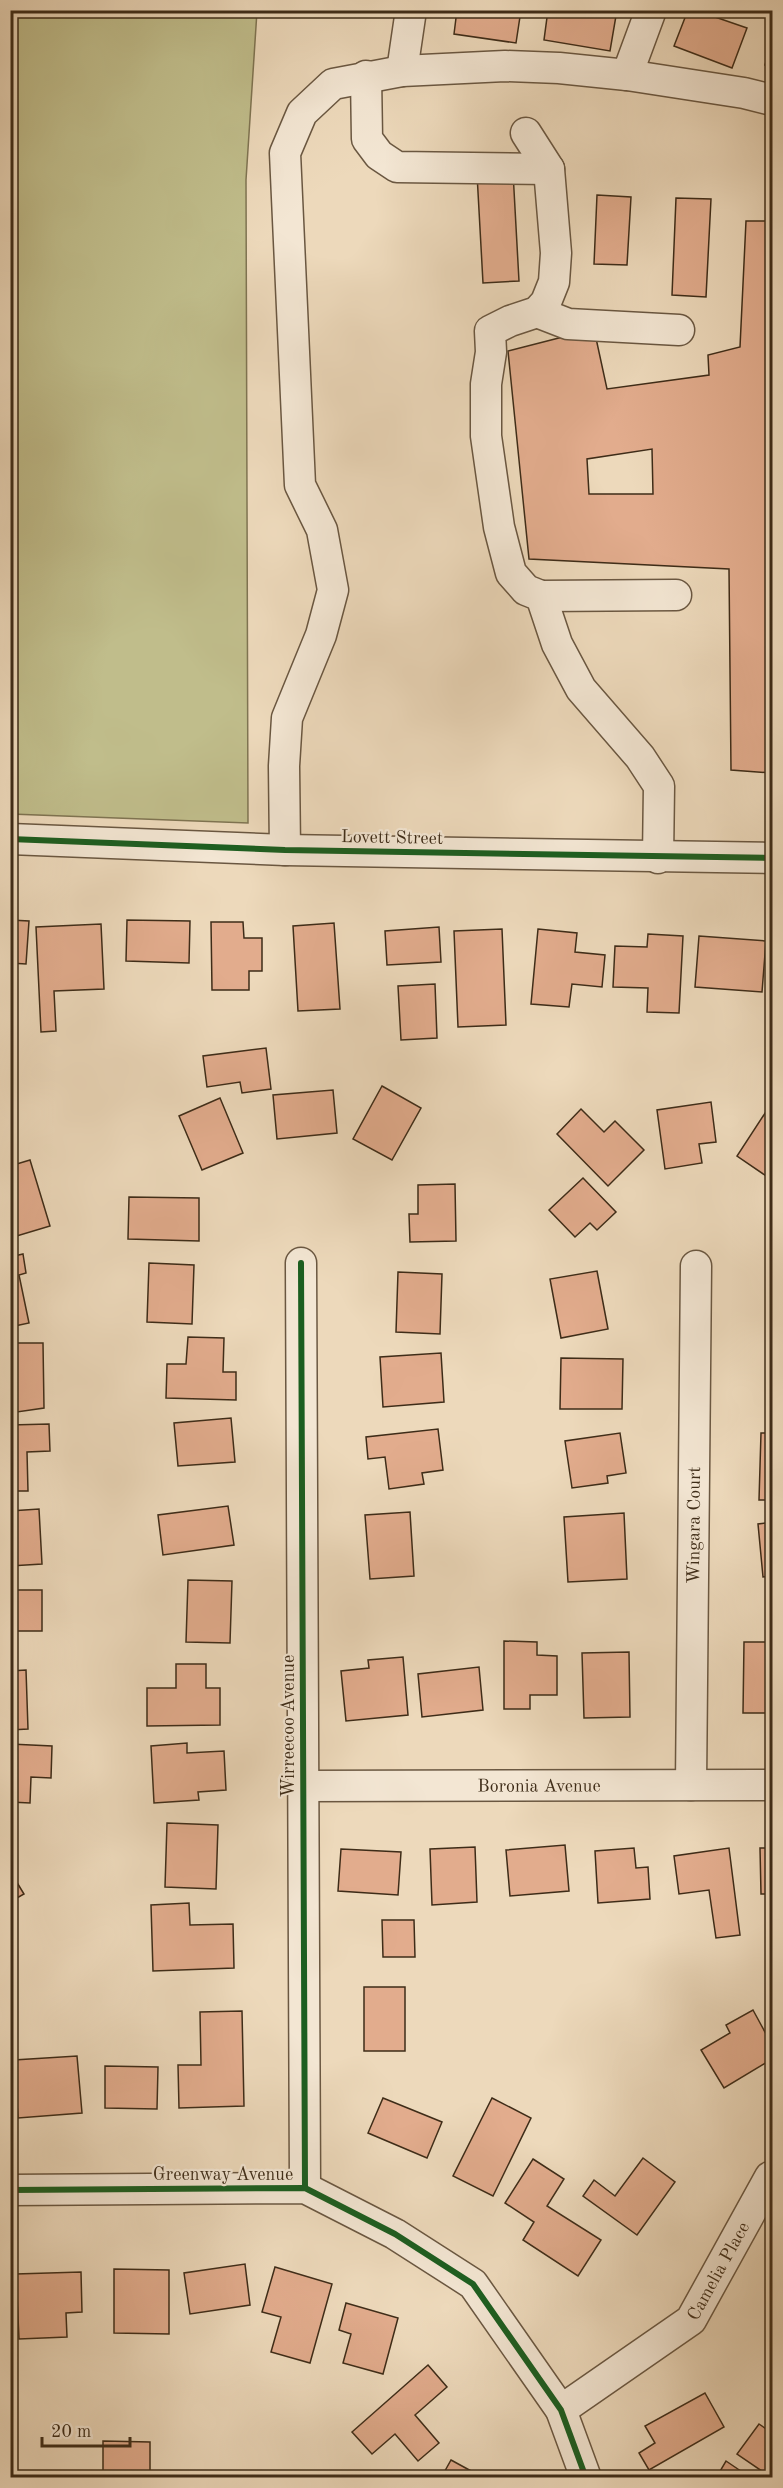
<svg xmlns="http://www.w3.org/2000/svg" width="783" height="2488" font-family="'Old Standard TT',serif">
	<rect width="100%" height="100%" fill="#edd9bb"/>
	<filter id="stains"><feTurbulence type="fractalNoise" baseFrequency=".00333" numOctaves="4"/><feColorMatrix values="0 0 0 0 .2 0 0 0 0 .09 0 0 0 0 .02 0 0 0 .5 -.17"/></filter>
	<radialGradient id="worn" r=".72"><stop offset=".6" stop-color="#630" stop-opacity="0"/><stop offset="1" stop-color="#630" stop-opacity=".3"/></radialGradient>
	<polygon fill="#c0bd8b" stroke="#7f7452" stroke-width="1.5" points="11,10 257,11 246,180 248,823 11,814"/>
	<g fill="#e2ac8d" stroke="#3e2c18" stroke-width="1.5" fill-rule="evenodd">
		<polygon points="457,10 521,10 516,43 454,34"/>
		<polygon points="548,10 617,10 610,51 544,40"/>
		<polygon points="688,10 717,10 715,17 747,28 732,68 674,46"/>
		<polygon points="772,41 772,67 765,65"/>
		<polygon points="513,172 519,281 483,283 477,174"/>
		<polygon points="597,195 631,197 627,265 594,264"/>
		<polygon points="676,198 711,199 706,297 672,295"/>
		<path d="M746 221H772V773L731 770 729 569 529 559 508 351 594 329 607 389 709 375 708 355 740 347ZM652 449 653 494H589L587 459Z"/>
		<polygon points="10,920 29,921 26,964 10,963"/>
		<polygon points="127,920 190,921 189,963 126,961"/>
		<polygon points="211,922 243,922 244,938 262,938 262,971 249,971 249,990 212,990"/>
		<polygon points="334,923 340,1009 298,1011 293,926"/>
		<polygon points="101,924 104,989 54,991 56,1031 41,1032 36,927"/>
		<polygon points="439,927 441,962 387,965 385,931"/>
		<polygon points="502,929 506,1025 458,1027 454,931"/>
		<polygon points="538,929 577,933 575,952 605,955 602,987 572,984 569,1007 531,1004"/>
		<polygon points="648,934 683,936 679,1013 647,1012 648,988 613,987 615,946 647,947"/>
		<polygon points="699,936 766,941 762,992 695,987"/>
		<polygon points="435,984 437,1038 401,1040 398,986"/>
		<polygon points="266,1048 271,1089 242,1093 240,1082 207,1087 203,1056"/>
		<polygon points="382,1086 421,1108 392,1160 353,1139"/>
		<polygon points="333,1090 337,1133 277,1139 273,1095"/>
		<polygon points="220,1098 243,1153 202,1170 179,1116"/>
		<polygon points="711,1102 716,1142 699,1144 702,1163 665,1169 657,1110"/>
		<polygon points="771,1104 772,1105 772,1180 737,1156"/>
		<polygon points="581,1109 604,1132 615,1121 644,1150 608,1186 557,1134"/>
		<polygon points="30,1160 50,1226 10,1238 10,1166"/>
		<polygon points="583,1178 616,1212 597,1230 590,1223 575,1237 549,1210"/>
		<polygon points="455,1184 456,1241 410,1242 409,1214 418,1214 418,1185"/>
		<polygon points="129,1197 199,1198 199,1241 128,1239"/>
		<polygon points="23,1254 26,1273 19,1275 29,1323 10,1327 10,1257"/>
		<polygon points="149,1263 194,1265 192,1324 147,1322"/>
		<polygon points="597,1271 608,1329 561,1338 550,1279"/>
		<polygon points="398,1272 442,1274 440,1334 396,1332"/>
		<polygon points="188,1337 224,1338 223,1372 236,1372 236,1400 166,1398 167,1364 186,1364"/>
		<polygon points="10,1343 43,1343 44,1408 10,1413"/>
		<polygon points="441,1353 444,1402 383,1407 380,1357"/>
		<polygon points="561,1358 623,1359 622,1409 560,1409"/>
		<polygon points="231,1418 235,1462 178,1466 174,1423"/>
		<polygon points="49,1424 50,1451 27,1452 28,1491 10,1491 10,1425"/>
		<polygon points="438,1429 443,1470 422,1473 424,1484 389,1489 385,1457 368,1459 366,1437"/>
		<polygon points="620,1433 626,1473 607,1476 608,1483 572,1488 565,1441"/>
		<polygon points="761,1433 772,1433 772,1500 759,1500"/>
		<polygon points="228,1506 234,1545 163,1555 158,1515"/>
		<polygon points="39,1509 42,1564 10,1566 10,1511"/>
		<polygon points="410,1512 414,1576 370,1579 365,1515"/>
		<polygon points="624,1513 627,1579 568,1582 564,1517"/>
		<polygon points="772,1522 772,1576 763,1577 758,1524"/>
		<polygon points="188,1580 232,1581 230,1643 186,1642"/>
		<rect x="10" y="1590" width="32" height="41"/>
		<polygon points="504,1641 537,1642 537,1655 557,1656 557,1695 530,1695 530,1709 504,1709"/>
		<polygon points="744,1642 772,1642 772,1713 743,1713"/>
		<polygon points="629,1652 630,1717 584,1718 582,1653"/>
		<polygon points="403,1657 408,1715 346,1721 341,1671 369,1668 368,1660"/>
		<polygon points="176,1664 206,1664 206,1688 220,1688 220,1725 147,1726 147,1688 176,1688"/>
		<polygon points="479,1667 483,1710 422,1717 418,1674"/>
		<polygon points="26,1670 28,1729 10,1730 10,1671"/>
		<polygon points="187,1743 187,1753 224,1751 226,1790 198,1792 199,1800 154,1803 151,1746"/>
		<polygon points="10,1744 52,1746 51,1778 31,1777 30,1803 10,1802"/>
		<polygon points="167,1823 218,1825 216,1889 165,1887"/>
		<polygon points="565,1845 569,1891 510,1896 506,1850"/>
		<polygon points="475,1847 477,1902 432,1905 430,1849"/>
		<polygon points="634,1848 636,1868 648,1867 650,1899 598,1903 595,1851"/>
		<polygon points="729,1848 740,1935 716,1938 709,1890 679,1894 674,1856"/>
		<polygon points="760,1848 772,1848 772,1894 761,1894"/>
		<polygon points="341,1849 401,1852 398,1895 338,1891"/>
		<polygon points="10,1871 24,1894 10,1902"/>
		<polygon points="189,1903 190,1925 233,1924 234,1968 153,1971 151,1905"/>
		<polygon points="382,1920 414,1920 415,1957 383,1957"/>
		<rect x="364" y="1987" width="41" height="64"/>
		<polygon points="753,2010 772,2045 772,2059 724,2088 701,2050 730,2033 726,2025"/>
		<polygon points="242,2011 244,2106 179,2108 178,2065 201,2065 200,2012"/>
		<polygon points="77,2056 82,2113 18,2118 14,2060"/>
		<polygon points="105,2066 158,2067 157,2109 105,2108"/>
		<polygon points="383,2098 442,2122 427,2158 368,2133"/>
		<polygon points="492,2098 531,2118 493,2196 453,2176"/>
		<polygon points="643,2158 675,2182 637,2235 583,2196 594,2180 615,2196"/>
		<polygon points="533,2159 564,2179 547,2206 601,2240 578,2276 523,2240 534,2222 505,2203"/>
		<polygon points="245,2264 250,2305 190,2314 184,2273"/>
		<polygon points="275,2267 332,2284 310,2363 271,2352 281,2317 262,2312"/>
		<polygon points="114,2269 169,2270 169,2334 114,2333"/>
		<polygon points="81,2272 82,2312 66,2313 67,2337 19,2339 16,2274"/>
		<polygon points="346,2303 398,2318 383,2374 343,2363 351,2334 339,2330"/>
		<polygon points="428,2365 447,2387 415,2415 439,2443 418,2461 395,2434 372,2454 352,2432"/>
		<polygon points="705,2393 724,2427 649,2470 639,2453 655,2443 645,2426"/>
		<polygon points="759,2424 772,2433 772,2478 737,2454"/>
		<polygon points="103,2441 150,2442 150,2478 103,2478"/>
		<polygon points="451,2460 484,2478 441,2478"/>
		<polygon points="726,2461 751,2478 716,2478"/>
	</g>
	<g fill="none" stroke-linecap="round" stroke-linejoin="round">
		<g stroke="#6a5741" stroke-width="33">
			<g id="minor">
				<polyline points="402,71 411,10"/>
				<polyline points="627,75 651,10"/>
				<polyline points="366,76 367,139 379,155 397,167 549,169"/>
				<polyline points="526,133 549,169 556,253 554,282 546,302 537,312 510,321 490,331 491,352 486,384 486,436 499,527 511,573 526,590 541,596 557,644 581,689 640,757 659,786 658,858"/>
				<polyline points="537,312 568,324 679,330"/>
				<polyline points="541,596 676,595"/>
				<polyline points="10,839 285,850 772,858"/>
				<polyline points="285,850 284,766 287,718 321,635 333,590 322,530 300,485 285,153 302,113 333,84 402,71 505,66 559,68 627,75 744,93 772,100"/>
				<polyline points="301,1263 305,2188"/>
				<path id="s1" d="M691 1785 696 1266"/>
				<path id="s2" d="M303 1786 772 1785"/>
				<polyline points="10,2190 305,2188 395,2234 473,2284 561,2410 586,2478"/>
				<path id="s3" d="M561 2410 691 2320 770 2177"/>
			</g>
		</g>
		<use href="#minor" stroke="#f3e6d3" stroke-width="30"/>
		<g stroke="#f3e6d3" stroke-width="10">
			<g id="cycleway">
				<polyline points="10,839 285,850 772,858"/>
				<polyline points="301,1263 305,2188"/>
				<polyline points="10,2190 305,2188 395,2234 473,2284 561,2410 586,2478"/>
			</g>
		</g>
		<use href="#cycleway" stroke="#1b5e20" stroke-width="6"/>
	</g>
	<g text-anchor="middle" stroke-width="4.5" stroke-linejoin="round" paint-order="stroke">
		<g font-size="18" fill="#3e2c18" stroke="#f3e6d3">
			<text transform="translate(392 837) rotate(1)" y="6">Lovett Street</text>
			<text dy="6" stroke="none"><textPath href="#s1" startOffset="260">Wingara Court</textPath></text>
			<text transform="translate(288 1726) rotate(-90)" y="6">Wirreecoo Avenue</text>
			<text dy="6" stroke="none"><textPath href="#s2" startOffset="236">Boronia Avenue</textPath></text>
			<text x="223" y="2180">Greenway Avenue</text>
			<text dy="6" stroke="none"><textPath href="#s3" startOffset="214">Camelia Place</textPath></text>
		</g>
	</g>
	<rect width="783" height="2488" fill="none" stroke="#edd9bb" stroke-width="36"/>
	<rect x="12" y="12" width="759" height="2464" fill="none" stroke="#3e2c18" stroke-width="3"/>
	<rect x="18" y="18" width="747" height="2452" fill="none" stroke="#3e2c18" stroke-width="1.5"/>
	<path d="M42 2437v9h88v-9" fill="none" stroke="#3e2c18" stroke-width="3"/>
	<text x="51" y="2437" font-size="18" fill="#3e2c18" stroke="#f3e6d3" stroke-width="4.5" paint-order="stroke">20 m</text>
	<rect width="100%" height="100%" filter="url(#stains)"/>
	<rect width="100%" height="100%" fill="url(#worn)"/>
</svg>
